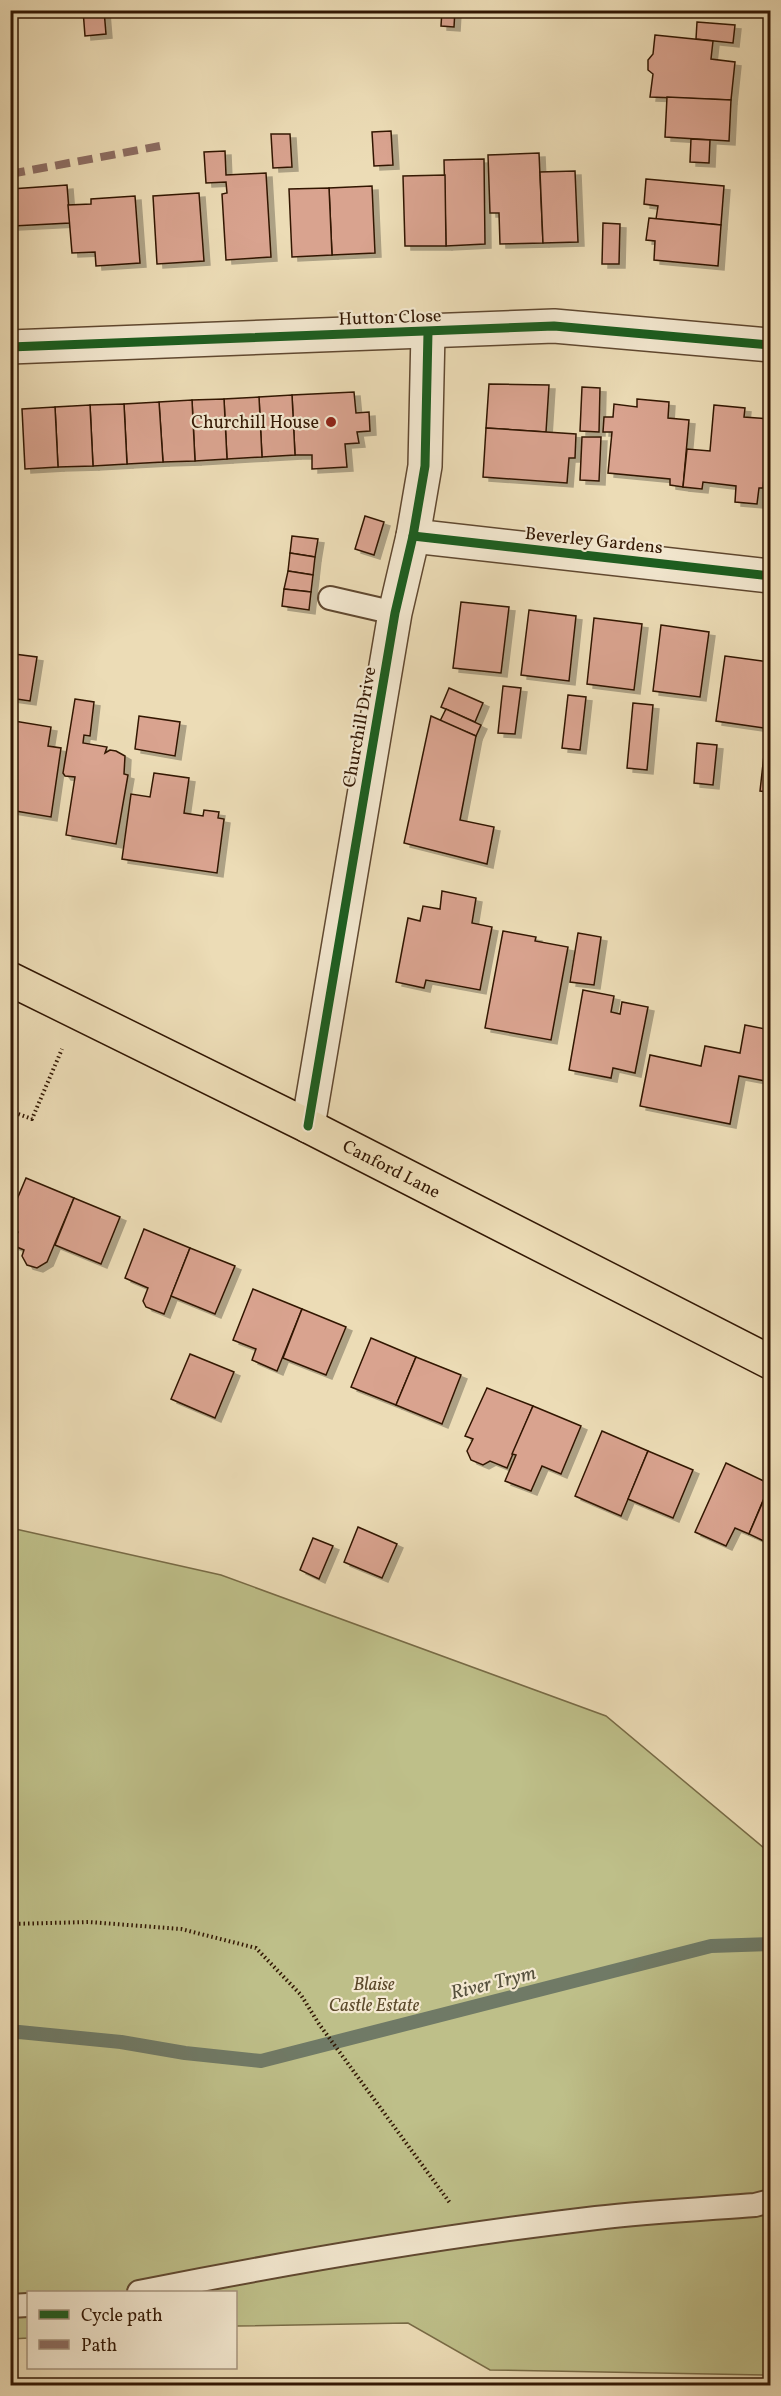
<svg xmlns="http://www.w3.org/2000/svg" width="781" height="2396" font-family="Vollkorn,serif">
	<defs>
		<filter id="shadow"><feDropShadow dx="6" dy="4" stdDeviation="0" flood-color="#0004"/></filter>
	</defs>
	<rect width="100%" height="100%" fill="#ecdcb6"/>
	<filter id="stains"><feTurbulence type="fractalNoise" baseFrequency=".00333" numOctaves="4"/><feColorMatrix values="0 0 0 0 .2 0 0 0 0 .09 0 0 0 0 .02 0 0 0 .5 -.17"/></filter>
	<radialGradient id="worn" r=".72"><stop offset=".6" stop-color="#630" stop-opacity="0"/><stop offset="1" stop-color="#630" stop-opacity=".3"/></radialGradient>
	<polygon fill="#bebf89" stroke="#786b46" stroke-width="1.5" points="11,1528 221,1575 606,1716 770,1853 770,2375 490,2370 408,2323 236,2326 236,2292 28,2292 28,2338 11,2339"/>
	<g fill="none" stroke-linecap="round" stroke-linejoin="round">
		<polyline stroke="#707a66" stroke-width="14" points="10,2034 19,2032 121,2042 185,2053 261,2061 711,1946 770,1944"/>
	</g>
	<g fill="#d9a38f" stroke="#321703" stroke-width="1.5" filter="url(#shadow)">
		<polygon points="83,10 104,10 106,34 85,36"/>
		<polygon points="442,10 455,10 454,27 441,26"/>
		<polygon points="697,22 735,25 733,43 696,39"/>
		<polygon points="655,35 713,41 711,59 735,62 731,100 650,97 653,74 648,70 648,60 653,54"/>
		<polygon points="667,97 731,100 729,141 665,137"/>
		<polygon points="391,131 393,165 374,166 372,132"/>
		<polygon points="271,134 290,134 292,167 273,168"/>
		<polygon points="691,139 710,140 709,163 690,162"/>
		<polygon points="225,151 226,175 266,173 271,257 226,260 222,194 227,193 226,182 206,183 204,152"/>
		<polygon points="539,153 543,243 500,244 499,213 490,213 488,155"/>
		<polygon points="484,159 485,244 446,246 444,160"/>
		<polygon points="575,171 578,242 543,243 540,172"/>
		<polygon points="445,175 446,246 405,246 403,176"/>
		<polygon points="646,179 724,186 721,225 656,219 658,206 644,204"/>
		<polygon points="67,185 70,223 13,226 11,189"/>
		<polygon points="372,186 375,253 332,255 329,188"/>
		<polygon points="329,188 332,255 292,257 289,189"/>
		<polygon points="199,193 204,261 157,264 153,196"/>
		<polygon points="135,196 140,263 96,266 95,252 72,253 68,205 91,204 91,199"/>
		<polygon points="649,218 721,225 718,266 654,260 655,241 646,240"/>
		<polygon points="603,223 620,224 619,264 602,264"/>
		<polygon points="489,384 549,385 546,432 486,428"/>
		<polygon points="582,387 600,388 599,432 580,431"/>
		<polygon points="354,392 356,413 369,412 370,431 357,432 359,443 345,444 347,467 312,469 312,455 295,455 292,395"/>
		<polygon points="292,395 295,455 262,457 259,397"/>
		<polygon points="259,397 262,457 227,459 224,399"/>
		<polygon points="224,399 227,459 195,461 192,400"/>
		<polygon points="637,399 669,402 668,418 689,420 683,487 670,485 670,479 608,473 612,432 603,432 604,417 613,417 614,404 637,407"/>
		<polygon points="192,400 195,461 163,462 159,402"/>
		<polygon points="159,402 163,462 127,464 124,404"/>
		<polygon points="124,404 127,464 93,466 90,405"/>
		<polygon points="90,405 93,466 58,467 55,407"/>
		<polygon points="714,405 745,408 744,417 770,419 763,488 759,488 757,504 735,502 736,486 703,482 702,489 683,487 687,449 710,451"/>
		<polygon points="55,407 58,467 25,469 22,409"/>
		<polygon points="486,428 576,434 575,458 569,458 567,483 483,477"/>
		<polygon points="582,437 601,437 599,481 580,480"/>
		<polygon points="365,516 384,522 374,555 355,549"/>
		<polygon points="292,536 318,539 315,557 290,553"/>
		<polygon points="290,553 315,557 313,575 288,571"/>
		<polygon points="288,571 313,575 311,592 284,589"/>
		<polygon points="284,589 311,592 309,610 282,606"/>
		<polygon points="461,602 509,607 501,673 453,668"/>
		<polygon points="529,610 576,616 569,681 521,675"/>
		<polygon points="594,618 642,624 634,690 587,684"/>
		<polygon points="661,625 709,632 700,697 653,691"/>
		<polygon points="14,654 37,657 30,701 10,698 10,678"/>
		<polygon points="725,656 770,662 770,681 764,728 716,721"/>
		<polygon points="503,686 521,688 515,734 498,733"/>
		<polygon points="449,688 483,703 475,722 441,707"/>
		<polygon points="568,695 586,697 580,750 562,748"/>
		<polygon points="75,699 94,702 90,736 84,735 83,743 107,747 105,753 110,750 116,751 125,756 124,774 128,775 116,844 66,835 75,777 65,776 63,773"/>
		<polygon points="633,703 653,705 647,770 627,768"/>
		<polygon points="446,709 481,725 476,736 440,721"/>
		<polygon points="139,716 180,722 175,756 135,749"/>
		<polygon points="431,716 476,736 460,820 494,827 487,864 404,843"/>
		<polygon points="14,721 51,727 48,746 61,748 51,817 10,810 10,740"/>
		<polygon points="697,743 717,745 713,785 694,783"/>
		<polygon points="764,755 770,756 770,792 760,791"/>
		<polygon points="154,773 189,778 184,813 203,816 204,810 219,812 218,818 224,819 217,873 122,859 131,794 150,797"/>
		<polygon points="442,891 476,898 472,923 492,927 480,990 426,980 424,988 396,982 408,918 420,921 423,906 440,909"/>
		<polygon points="503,931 536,937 535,941 568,947 551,1040 485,1028"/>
		<polygon points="578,933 601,937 594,985 570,982"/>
		<polygon points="583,990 614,996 611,1012 620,1014 622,1002 648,1007 635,1073 613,1068 611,1078 569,1070"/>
		<polygon points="745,1025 770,1030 770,1082 739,1076 730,1124 640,1106 650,1055 701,1066 705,1046 740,1053"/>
		<polygon points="26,1178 74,1198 47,1262 37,1268 27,1265 22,1256 24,1250 12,1245 18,1232 10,1228 10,1216"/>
		<polygon points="74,1198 120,1217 101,1264 55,1245"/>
		<polygon points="144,1229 190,1248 164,1314 146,1307 143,1301 148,1288 125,1278"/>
		<polygon points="190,1248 235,1266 215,1314 171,1296"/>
		<polygon points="253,1289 302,1309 277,1371 252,1360 256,1349 233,1340"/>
		<polygon points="302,1309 346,1327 326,1375 283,1358"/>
		<polygon points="371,1338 416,1357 396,1405 351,1387"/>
		<polygon points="190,1354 234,1372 215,1418 171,1399"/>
		<polygon points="416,1357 461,1375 442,1424 396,1405"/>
		<polygon points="487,1388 533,1406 507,1468 490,1461 483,1465 471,1460 467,1451 473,1439 465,1436"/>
		<polygon points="533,1406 581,1426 561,1474 542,1466 531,1491 505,1481 516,1455 512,1454"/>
		<polygon points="602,1431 648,1451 621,1516 575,1496"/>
		<polygon points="648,1451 693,1470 673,1518 628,1499"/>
		<polygon points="726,1463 770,1484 749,1534 735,1528 726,1546 695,1532"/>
		<polygon points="770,1485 770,1544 749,1534"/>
		<polygon points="358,1527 397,1544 382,1578 344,1562"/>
		<polygon points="313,1538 333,1546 319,1579 300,1570"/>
	</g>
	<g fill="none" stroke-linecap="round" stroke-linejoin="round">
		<g stroke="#604830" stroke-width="26">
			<g id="lane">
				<polyline points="330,598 395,613"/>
				<path d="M139 2292C290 2262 443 2236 596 2218 649 2212 702 2209 755 2205L770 2201"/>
				<polyline points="10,2306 28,2305"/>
			</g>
		</g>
		<g stroke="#604830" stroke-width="36">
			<g id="street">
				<polyline points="10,347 554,326 770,345"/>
				<polyline points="413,536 770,576"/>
				<polyline points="308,1126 395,613 413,536 425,466 428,332"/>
			</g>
		</g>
		<g stroke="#321703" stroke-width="36">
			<g id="primary">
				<path id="s1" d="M10 979 308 1126 770 1362"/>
			</g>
		</g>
		<g stroke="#321703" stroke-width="4" stroke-dasharray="1.5 3" stroke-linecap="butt">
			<polyline points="10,1111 32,1119 62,1049"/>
			<polyline points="10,1924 89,1922 181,1929 256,1948 301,1995 319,2024 450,2203"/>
		</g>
		<use href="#lane" stroke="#f3e8d0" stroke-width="22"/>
		<use href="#street" stroke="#f3e8d0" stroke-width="33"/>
		<use href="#primary" stroke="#ecdcb6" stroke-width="33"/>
		<polyline stroke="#8d6e63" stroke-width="8" stroke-dasharray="15 8" stroke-linecap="butt" points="10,174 160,146"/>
		<g stroke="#f3e8d0" stroke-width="13">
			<g id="cycleway">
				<polyline points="10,347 554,326 770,345"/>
				<polyline points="413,536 770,576"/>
				<polyline points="308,1126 395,613 413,536 425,466 428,332"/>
			</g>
		</g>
		<use href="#cycleway" stroke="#1b5e20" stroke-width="9"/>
	</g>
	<circle fill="#8f2418" stroke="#f3e8d0" stroke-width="2" cx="331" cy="422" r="6"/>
	<g text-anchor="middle" stroke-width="4.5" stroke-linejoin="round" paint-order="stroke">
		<g font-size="18" fill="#321703" stroke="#f3e8d0">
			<text transform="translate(390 317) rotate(-2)" y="6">Hutton Close</text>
			<text transform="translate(594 540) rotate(6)" y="6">Beverley Gardens</text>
			<text transform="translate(359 727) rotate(-80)" y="6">Churchill Drive</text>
			<text dy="6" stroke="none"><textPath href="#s1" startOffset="426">Canford Lane</textPath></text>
		</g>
		<g font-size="18" fill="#321703" stroke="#f3e8d0" text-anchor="end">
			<text x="319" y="428">Churchill House</text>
		</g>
		<g font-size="18" font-style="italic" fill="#5c492b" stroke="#f3e8d0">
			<text x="374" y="1990">Blaise<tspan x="374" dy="21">Castle Estate</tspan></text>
		</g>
		<g font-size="20" font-style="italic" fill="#56513d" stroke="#f3e8d0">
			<text transform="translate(493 1982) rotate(-14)" y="7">River Trym</text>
		</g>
	</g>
	<rect width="781" height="2396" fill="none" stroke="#ecdcb6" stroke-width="36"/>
	<rect x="12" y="12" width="757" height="2372" fill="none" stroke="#321703" stroke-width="3"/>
	<rect x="18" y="18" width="745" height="2360" fill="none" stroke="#321703" stroke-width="1.5"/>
	<rect x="27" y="2291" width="210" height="78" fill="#f3e8d0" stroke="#a6947e" stroke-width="1.5"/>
	<rect x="39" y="2310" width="30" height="9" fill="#1b5e20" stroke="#a6947e" stroke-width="1.5"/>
	<text x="81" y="2321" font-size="18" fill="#321703">Cycle path</text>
	<rect x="39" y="2340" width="30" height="9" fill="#8d6e63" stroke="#a6947e" stroke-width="1.5"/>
	<text x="81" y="2351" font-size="18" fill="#321703">Path</text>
	<rect width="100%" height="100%" filter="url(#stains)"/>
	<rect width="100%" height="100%" fill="url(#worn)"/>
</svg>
